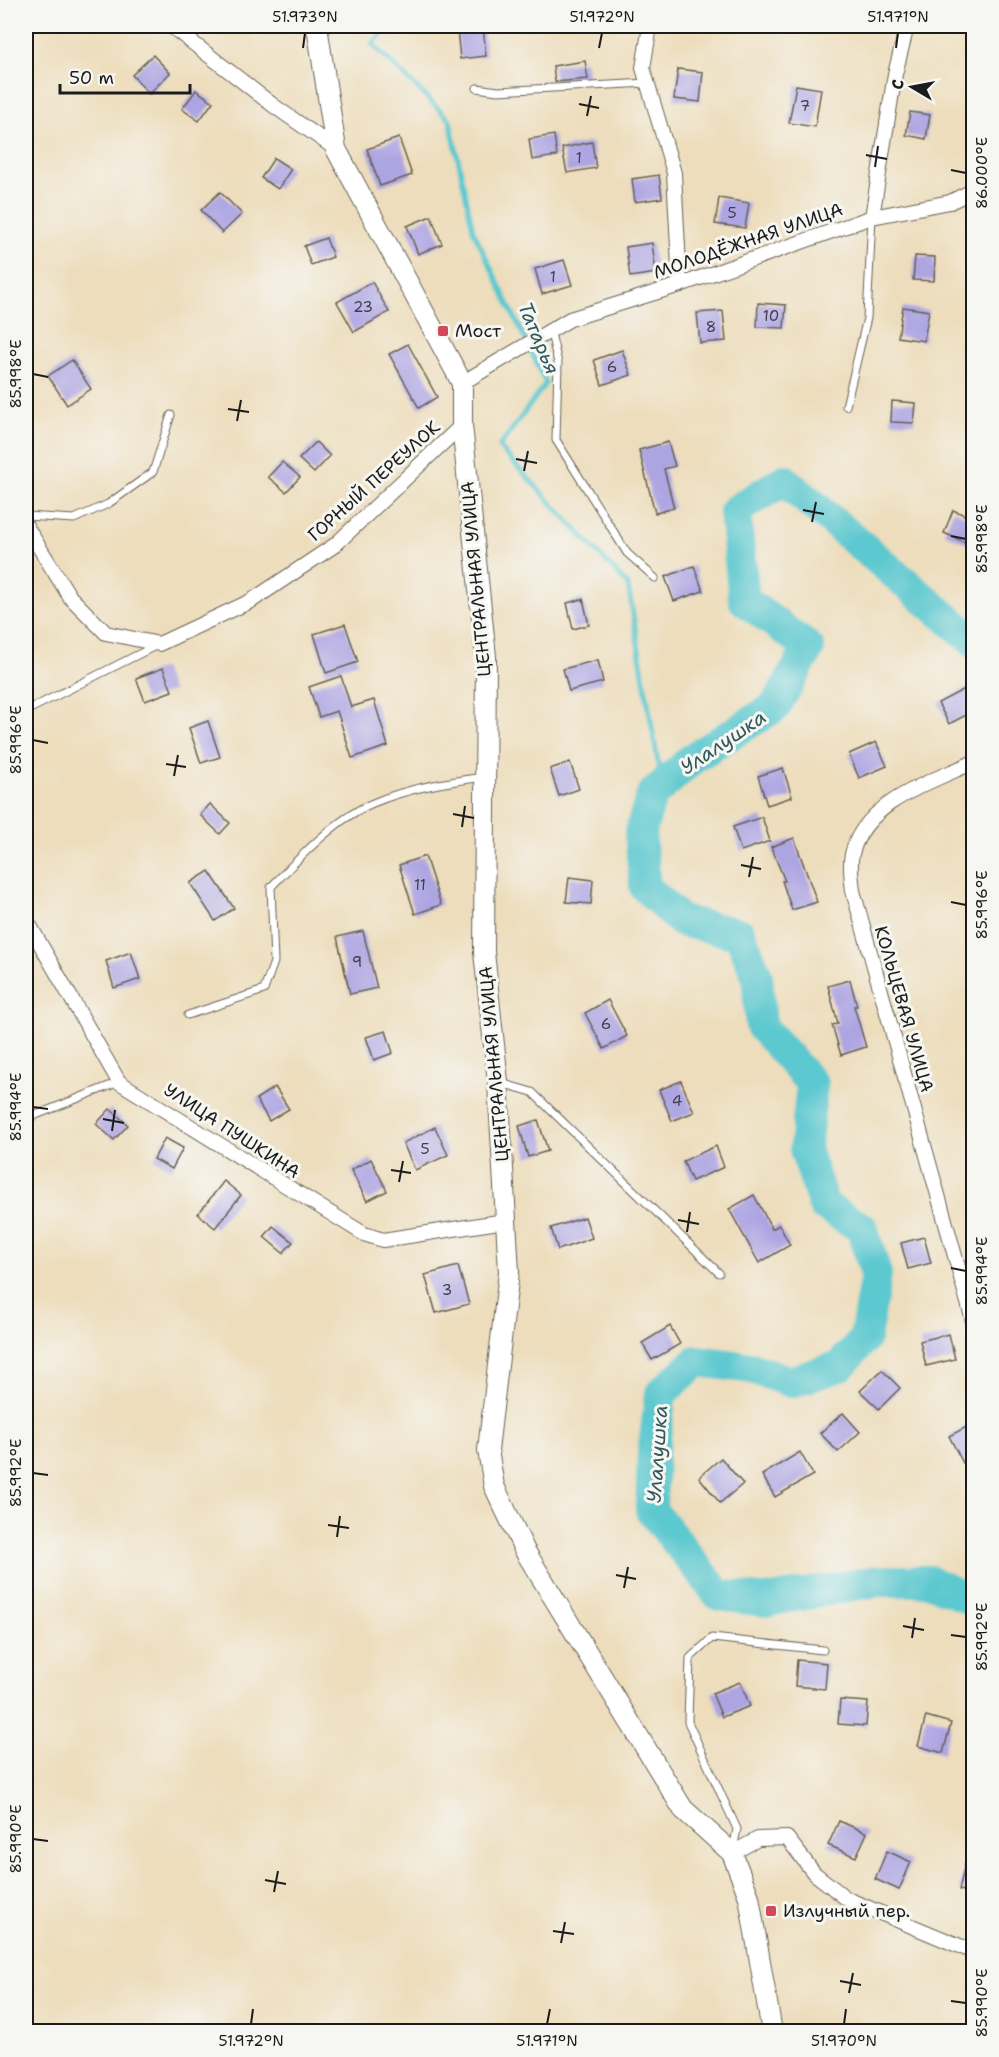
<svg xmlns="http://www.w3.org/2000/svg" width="999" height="2057" font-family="'Shantell Sans',sans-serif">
	<rect width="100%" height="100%" fill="#f6f6f2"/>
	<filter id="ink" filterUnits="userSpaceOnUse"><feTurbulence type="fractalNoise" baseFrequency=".0167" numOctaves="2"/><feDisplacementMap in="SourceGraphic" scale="12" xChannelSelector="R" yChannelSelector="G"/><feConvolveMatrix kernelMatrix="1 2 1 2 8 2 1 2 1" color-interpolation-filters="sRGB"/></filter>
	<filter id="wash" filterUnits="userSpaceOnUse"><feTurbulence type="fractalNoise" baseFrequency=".008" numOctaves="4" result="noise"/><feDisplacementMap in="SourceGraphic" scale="24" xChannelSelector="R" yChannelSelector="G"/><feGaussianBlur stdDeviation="1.35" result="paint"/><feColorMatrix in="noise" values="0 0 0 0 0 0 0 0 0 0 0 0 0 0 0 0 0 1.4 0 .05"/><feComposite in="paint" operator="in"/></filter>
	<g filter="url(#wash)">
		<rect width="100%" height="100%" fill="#edddbc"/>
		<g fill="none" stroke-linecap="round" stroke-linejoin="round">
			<polyline stroke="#5bc8cf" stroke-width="5" points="389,26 372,44 450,120 473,230 546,383 499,447 628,585 662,786"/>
			<polyline stroke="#5bc8cf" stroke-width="32" points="974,641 784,480 735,511 744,600 809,648 775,707 693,758 652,795 640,833 645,887 681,921 740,934 757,976 761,1026 812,1084 805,1149 824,1206 862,1228 876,1274 865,1338 840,1366 791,1382 752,1368 697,1361 661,1393 653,1453 651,1510 719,1595 767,1601 876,1581 929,1581 974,1601"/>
		</g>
		<g id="blocks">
			<g fill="#ada5e2">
				<polygon points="483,26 486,56 460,59 457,29"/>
				<polygon points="153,55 170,73 149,94 132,75"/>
				<polygon points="585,61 588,79 555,82 553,66"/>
				<polygon points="678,69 703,72 700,102 674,99"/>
				<polygon points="796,85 821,89 815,127 789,123"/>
				<polygon points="196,90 213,102 199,121 182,109"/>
				<polygon points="910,112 930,115 926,139 906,135"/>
				<polygon points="554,135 557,156 532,160 529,139"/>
				<polygon points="399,138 412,175 380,186 367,149"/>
				<polygon points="592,142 596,168 567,173 562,148"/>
				<polygon points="274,158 291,169 278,189 261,178"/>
				<polygon points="659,175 662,198 635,202 632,179"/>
				<polygon points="220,192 242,214 222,233 201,210"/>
				<polygon points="719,198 749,203 745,228 715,224"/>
				<polygon points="431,216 442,244 418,254 407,226"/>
				<polygon points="326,238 333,257 311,265 304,246"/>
				<polygon points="652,243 656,273 630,277 626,247"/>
				<polygon points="915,256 935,257 934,281 913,280"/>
				<polygon points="564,260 572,285 542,294 535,269"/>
				<polygon points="372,282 389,312 354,332 337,302"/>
				<polygon points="758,303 786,305 784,328 757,327"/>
				<polygon points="903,307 929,311 924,341 898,337"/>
				<polygon points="723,311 726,341 700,343 697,313"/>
				<polygon points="408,344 437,397 419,408 389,354"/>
				<polygon points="622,350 631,375 602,385 594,360"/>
				<polygon points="72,360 91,389 67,405 48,376"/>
				<polygon points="892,401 916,403 914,423 891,422"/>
				<polygon points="316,442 330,456 314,473 299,459"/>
				<polygon points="668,442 675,466 664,469 674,508 655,513 639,450"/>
				<polygon points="282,462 300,477 286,492 268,477"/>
				<polygon points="953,510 974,519 974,534 969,544 944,533"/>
				<polygon points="694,566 703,591 674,601 665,577"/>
				<polygon points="583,599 589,625 573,629 567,603"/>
				<polygon points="345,624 358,662 326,673 314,634"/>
				<polygon points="598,660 603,682 569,691 563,669"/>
				<polygon points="163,668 172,691 145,701 136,678"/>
				<polygon points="341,676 351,707 374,700 388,746 352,758 337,711 319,717 309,687"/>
				<polygon points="974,684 974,711 949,724 938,703"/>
				<polygon points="208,721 220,757 201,763 189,728"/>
				<polygon points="876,742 887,766 859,778 849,754"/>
				<polygon points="570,762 579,789 559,796 550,769"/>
				<polygon points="783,768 792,797 767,805 758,776"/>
				<polygon points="210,804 230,823 220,834 200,815"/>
				<polygon points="762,817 770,841 741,851 733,827"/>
				<polygon points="794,838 817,902 792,910 782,881 785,881 771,847"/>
				<polygon points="425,856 441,905 415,914 399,865"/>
				<polygon points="209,871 234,908 215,921 190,883"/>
				<polygon points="569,877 593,880 591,904 566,902"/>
				<polygon points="363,931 377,988 350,994 337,937"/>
				<polygon points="131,952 140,979 114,988 106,961"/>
				<polygon points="850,980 857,1006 854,1006 866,1047 841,1055 832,1025 838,1024 828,986"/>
				<polygon points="608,1000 627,1036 604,1049 585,1013"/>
				<polygon points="386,1031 393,1053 374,1060 366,1037"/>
				<polygon points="681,1081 694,1112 672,1121 659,1090"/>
				<polygon points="275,1087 289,1109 269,1121 256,1099"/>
				<polygon points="110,1109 128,1125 114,1140 96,1124"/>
				<polygon points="538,1120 548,1151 528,1157 519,1126"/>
				<polygon points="435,1127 448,1155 415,1170 403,1143"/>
				<polygon points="165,1138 183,1148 172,1169 154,1159"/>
				<polygon points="716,1146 724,1167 692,1181 683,1161"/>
				<polygon points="371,1159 387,1191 367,1201 351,1170"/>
				<polygon points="224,1181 241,1195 215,1228 198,1214"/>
				<polygon points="754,1195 772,1229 779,1225 790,1245 759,1263 729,1209"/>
				<polygon points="585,1217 592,1238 558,1250 551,1228"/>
				<polygon points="273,1226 293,1242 283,1253 264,1237"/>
				<polygon points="924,1237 931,1263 908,1269 901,1243"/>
				<polygon points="458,1266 469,1304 436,1313 425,1275"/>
				<polygon points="670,1326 680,1344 652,1360 642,1343"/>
				<polygon points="949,1334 955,1359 926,1366 920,1341"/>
				<polygon points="882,1370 900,1388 879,1409 860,1391"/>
				<polygon points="843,1413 860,1432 838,1452 820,1433"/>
				<polygon points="974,1423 974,1457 963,1463 949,1436"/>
				<polygon points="800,1452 813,1475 775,1497 762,1475"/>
				<polygon points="721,1458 743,1484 720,1503 699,1477"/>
				<polygon points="797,1660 827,1663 825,1689 795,1686"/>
				<polygon points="740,1682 750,1706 722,1717 712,1693"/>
				<polygon points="840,1700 868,1702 866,1726 838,1724"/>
				<polygon points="926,1716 951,1723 943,1753 918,1746"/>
				<polygon points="839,1821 867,1833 856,1857 828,1845"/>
				<polygon points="887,1851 911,1862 899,1890 875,1879"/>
				<polygon points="968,1851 974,1851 974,1893 959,1890"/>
			</g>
		</g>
	</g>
	<g filter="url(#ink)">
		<use href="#blocks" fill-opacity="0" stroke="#656054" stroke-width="1.5"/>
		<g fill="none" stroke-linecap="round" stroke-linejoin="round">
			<g stroke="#656054" stroke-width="9">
				<g id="lane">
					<polyline points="477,88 498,91 648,83"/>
					<polyline points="550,329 558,363 556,440 627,553 655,578"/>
					<polyline points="846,406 867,318 872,217"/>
					<polyline points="26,516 74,519 108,504 153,472 171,415"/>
					<polyline points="26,711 157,645"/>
					<path d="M188 1015 264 990 274 962 271 887C298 859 336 818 373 803 408 788 446 782 484 777"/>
					<polyline points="501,1083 532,1092 719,1273"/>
					<polyline points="26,1119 119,1082"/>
					<polyline points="733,1850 737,1829 688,1722 690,1658 712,1638 823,1650"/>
				</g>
			</g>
			<g stroke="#656054" stroke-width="16">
				<g id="street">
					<polyline points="171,26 274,106 336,149"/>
					<polyline points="650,26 643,68 674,173 680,285"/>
					<polyline points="872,217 950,202 974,190"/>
					<polyline points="462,383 570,319 680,285 872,217 895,74 907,26"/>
					<polyline points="26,526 70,597 106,633 159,644 251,601 335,545 462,425"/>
					<path d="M974 762C931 782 864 802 852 854 849 866 852 879 853 891L974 1324"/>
					<polyline points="26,919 119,1082 364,1234 383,1240 505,1221"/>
					<polyline points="732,1853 758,1839 787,1838 814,1873 847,1899 974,1952"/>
				</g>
			</g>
			<g stroke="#656054" stroke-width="22">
				<polyline id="secondary" points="317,26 336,149 462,383 462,425 486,657 484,952 498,1082 509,1272 488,1450 494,1486 525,1551 683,1809 732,1853 749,1897 772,2032"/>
			</g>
			<use href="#lane" stroke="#fff" stroke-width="7"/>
			<use href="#street" stroke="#fff" stroke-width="14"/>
			<use href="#secondary" stroke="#fff" stroke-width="20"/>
		</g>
	</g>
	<path fill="none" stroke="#1c1c1c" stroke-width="2" d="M303 48 305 33M599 48 602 33M896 48 898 33M579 104 599 108M587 116 591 96M866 155 887 159M875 167 878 146M951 170 966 173M33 374 48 377M228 409 249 412M237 421 241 400M516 459 537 463M524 471 528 451M803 510 824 514M812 522 816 502M951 536 966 539M33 740 48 743M166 764 186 767M174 776 178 755M453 814 474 818M462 827 465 806M741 865 761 869M749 877 753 857M951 902 966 905M33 1107 48 1109M103 1119 124 1123M112 1131 115 1110M391 1170 411 1173M399 1182 403 1161M678 1220 699 1224M687 1232 690 1212M951 1268 966 1271M33 1473 48 1475M328 1525 349 1528M337 1537 340 1516M616 1575 636 1579M624 1588 628 1567M903 1626 924 1630M951 1635 966 1637M912 1638 915 1618M33 1839 48 1841M265 1880 286 1884M274 1892 278 1871M553 1931 574 1934M561 1943 565 1922M840 1981 861 1985M849 1993 853 1973M951 2001 966 2003M251 2024 253 2009M547 2024 550 2009M844 2024 846 2009"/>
	<g fill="#d1495b" stroke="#f6f6f2" stroke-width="2">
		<rect x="437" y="325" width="12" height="12" rx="3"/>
		<rect x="765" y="1905" width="12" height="12" rx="3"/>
	</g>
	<g text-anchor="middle" stroke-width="6" stroke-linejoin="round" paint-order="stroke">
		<g font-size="15" fill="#403e4e">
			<text x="805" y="111">7</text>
			<text x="579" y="163">1</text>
			<text x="732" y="218">5</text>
			<text x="553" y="282">1</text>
			<text x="363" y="312">23</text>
			<text x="771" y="321">10</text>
			<text x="711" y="332">8</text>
			<text x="612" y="372">6</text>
			<text x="420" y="890">11</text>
			<text x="357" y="967">9</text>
			<text x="606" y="1029">6</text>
			<text x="677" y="1106">4</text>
			<text x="425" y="1154">5</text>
			<text x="447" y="1295">3</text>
		</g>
		<g font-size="18" fill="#1c1c1c" stroke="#f6f6f2">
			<text transform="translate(748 241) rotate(-19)" y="6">МОЛОДЁЖНАЯ УЛИЦА</text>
			<text transform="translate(374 481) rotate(-42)" y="6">ГОРНЫЙ ПЕРЕУЛОК</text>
			<text transform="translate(476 579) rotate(-95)" y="6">ЦЕНТРАЛЬНАЯ УЛИЦА</text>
			<text transform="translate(904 1009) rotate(74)" y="6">КОЛЬЦЕВАЯ УЛИЦА</text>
			<text transform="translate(494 1064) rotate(-95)" y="6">ЦЕНТРАЛЬНАЯ УЛИЦА</text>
			<text transform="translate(232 1131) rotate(33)" y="6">УЛИЦА ПУШКИНА</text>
		</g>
		<g font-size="18" fill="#1c1c1c" stroke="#f6f6f2" text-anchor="start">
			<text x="455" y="337">Мост</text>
			<text x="783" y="1917">Излучный пер.</text>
		</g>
		<g font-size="20" font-style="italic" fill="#32585b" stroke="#f6f6f2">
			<text transform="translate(539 338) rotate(67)" y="7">Татарья</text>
			<text transform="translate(723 742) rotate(-34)" y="7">Улалушка</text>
			<text transform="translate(657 1454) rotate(-86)" y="7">Улалушка</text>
		</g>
	</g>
	<rect width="999" height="2057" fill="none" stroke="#f6f6f2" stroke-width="66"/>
	<g transform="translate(912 87) rotate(280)" stroke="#f6f6f2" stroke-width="4.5" paint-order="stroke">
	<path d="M0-4.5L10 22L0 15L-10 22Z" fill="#1c1c1c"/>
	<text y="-9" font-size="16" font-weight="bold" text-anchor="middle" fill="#1c1c1c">С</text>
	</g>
	<path d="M60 84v9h130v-9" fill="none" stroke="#1c1c1c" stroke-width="3"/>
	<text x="69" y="84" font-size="18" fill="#1c1c1c" stroke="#f6f6f2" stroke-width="4.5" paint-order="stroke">50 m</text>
	<rect x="33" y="33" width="933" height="1991" fill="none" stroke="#1c1c1c" stroke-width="2"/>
	<g font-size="15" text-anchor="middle" fill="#1c1c1c">
		<text x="305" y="22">51.973°N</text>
		<text x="602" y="22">51.972°N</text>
		<text x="898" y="22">51.971°N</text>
		<text transform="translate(982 173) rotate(-90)" y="5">86.000°E</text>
		<text transform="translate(16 374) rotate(-90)" y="5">85.998°E</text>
		<text transform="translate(982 539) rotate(-90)" y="5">85.998°E</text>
		<text transform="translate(16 740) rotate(-90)" y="5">85.996°E</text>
		<text transform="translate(982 905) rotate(-90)" y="5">85.996°E</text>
		<text transform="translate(16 1107) rotate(-90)" y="5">85.994°E</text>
		<text transform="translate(982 1271) rotate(-90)" y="5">85.994°E</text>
		<text transform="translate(16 1473) rotate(-90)" y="5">85.992°E</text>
		<text transform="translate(982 1637) rotate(-90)" y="5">85.992°E</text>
		<text transform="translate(16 1839) rotate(-90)" y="5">85.990°E</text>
		<text transform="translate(982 2003) rotate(-90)" y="5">85.990°E</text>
		<text x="251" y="2046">51.972°N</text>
		<text x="547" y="2046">51.971°N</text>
		<text x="844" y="2046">51.970°N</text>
	</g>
</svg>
